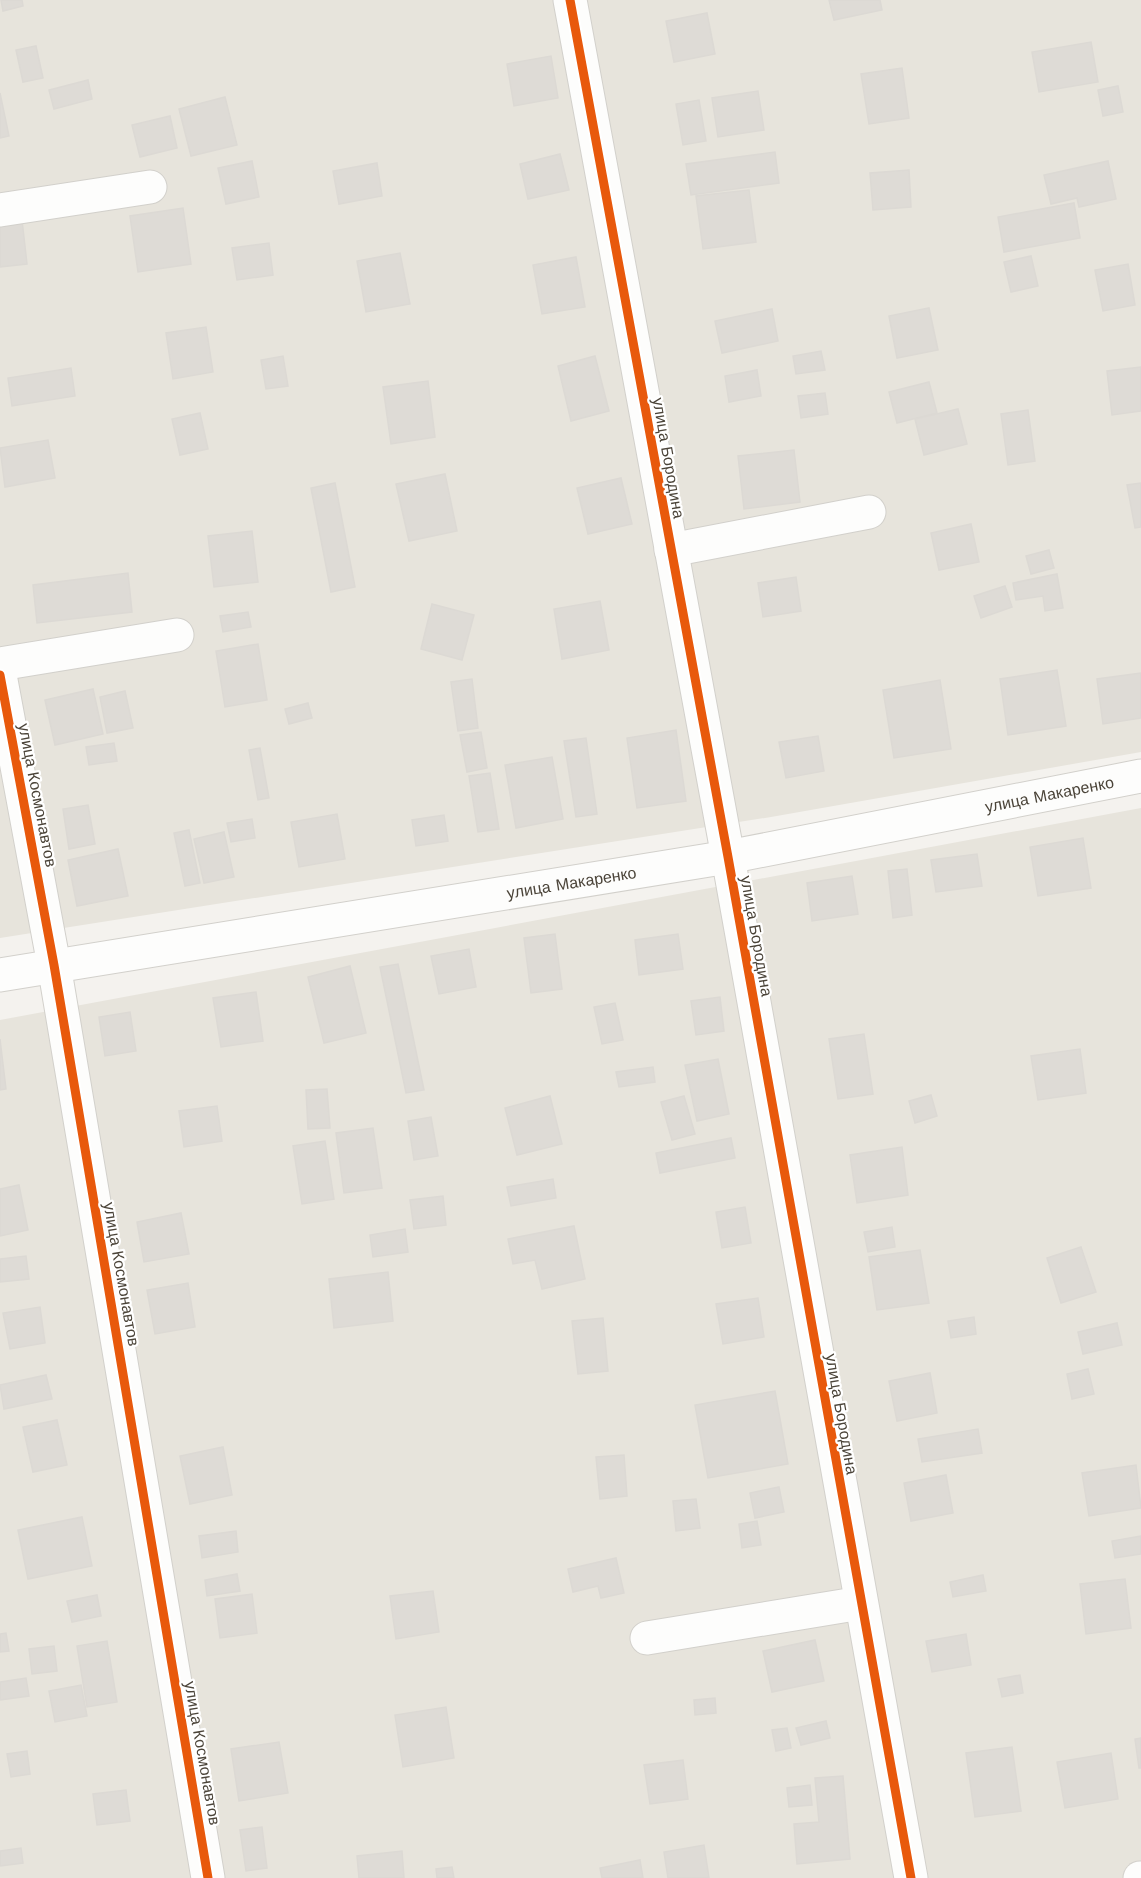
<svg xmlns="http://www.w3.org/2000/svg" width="1141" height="1878" font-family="'Work Sans',sans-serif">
	<rect width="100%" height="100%" fill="#f4f2ee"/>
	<g fill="#e7e4dc">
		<polygon points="0,0 1141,0 1141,752 771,817 0,938"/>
		<polygon points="1141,808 1141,1878 0,1878 0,1020"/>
	</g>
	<g fill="#dedbd6" stroke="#dcd9d4" stroke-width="1.5">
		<polygon points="1,0 22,0 23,6 3,11"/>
		<polygon points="829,0 880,0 882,10 834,20"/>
		<polygon points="707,13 715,54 674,62 666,21"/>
		<polygon points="1091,42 1098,82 1039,92 1032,52"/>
		<polygon points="36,46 43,78 23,82 16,50"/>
		<polygon points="551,56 558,98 514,106 507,64"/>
		<polygon points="902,68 909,118 869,124 861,74"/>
		<polygon points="88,80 92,99 54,109 49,90"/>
		<polygon points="1118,86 1123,112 1103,116 1098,90"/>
		<polygon points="758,91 764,130 718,137 712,98"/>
		<polygon points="0,93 9,136 0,138"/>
		<polygon points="225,97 237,145 191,156 179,109"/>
		<polygon points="699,100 706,141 683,145 676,104"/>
		<polygon points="170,116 177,148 140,157 132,125"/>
		<polygon points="775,152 779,183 691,195 686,164"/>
		<polygon points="560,154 569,190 528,199 520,164"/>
		<polygon points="252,161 259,197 226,204 218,168"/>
		<polygon points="1108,161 1116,199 1079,207 1077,198 1051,204 1044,175"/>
		<polygon points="377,163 382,196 339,204 333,171"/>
		<polygon points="909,170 911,207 873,210 870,173"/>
		<polygon points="749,190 756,242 703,249 696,196"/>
		<polygon points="1074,203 1080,238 1004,252 998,217"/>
		<polygon points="183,208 191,264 138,272 130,216"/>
		<polygon points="22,220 27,264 0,267 0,223"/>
		<polygon points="269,243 273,275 237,280 232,248"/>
		<polygon points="400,253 410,304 366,312 357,261"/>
		<polygon points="1031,256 1038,286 1011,292 1004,262"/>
		<polygon points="576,257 585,307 542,314 533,265"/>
		<polygon points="1128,264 1135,305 1103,311 1095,270"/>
		<polygon points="929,308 938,350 897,358 889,316"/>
		<polygon points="772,309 778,341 722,353 715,321"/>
		<polygon points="206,327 213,372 173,379 166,333"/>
		<polygon points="821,351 825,370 796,374 793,356"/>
		<polygon points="283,356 288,386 266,389 261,360"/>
		<polygon points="595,356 609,411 571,421 558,366"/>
		<polygon points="1141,367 1141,411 1112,415 1107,371"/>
		<polygon points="71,368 75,396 12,406 8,378"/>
		<polygon points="757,370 761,396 729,402 725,376"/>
		<polygon points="428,381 435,437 391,444 383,387"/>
		<polygon points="929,382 937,413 897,423 889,392"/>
		<polygon points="825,393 828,414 801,418 798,396"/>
		<polygon points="958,409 967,444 924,455 915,419"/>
		<polygon points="1028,410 1035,461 1008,465 1001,414"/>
		<polygon points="200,413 208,449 180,455 172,419"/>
		<polygon points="48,440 55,478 5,487 0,448"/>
		<polygon points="794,450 800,502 744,509 738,456"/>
		<polygon points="445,474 457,531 409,541 396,484"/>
		<polygon points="621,478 632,524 588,534 577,488"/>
		<polygon points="335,483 355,587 331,592 311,488"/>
		<polygon points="1141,483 1141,527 1135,528 1127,485"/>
		<polygon points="971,524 979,562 939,570 931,533"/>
		<polygon points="252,531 258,582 214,587 208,536"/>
		<polygon points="1049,550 1054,568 1031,574 1026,556"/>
		<polygon points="128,573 132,612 37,623 33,585"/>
		<polygon points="1057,574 1063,608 1045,611 1043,596 1016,600 1013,583"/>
		<polygon points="796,577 801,611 763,617 758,583"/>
		<polygon points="1005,586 1012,607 981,618 974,596"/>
		<polygon points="600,601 609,650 562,659 554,609"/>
		<polygon points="432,604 474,615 462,660 421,649"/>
		<polygon points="248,612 251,627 223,632 220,616"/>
		<polygon points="258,644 267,700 225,707 216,651"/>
		<polygon points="1057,670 1066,726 1008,735 1000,679"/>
		<polygon points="1141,673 1141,718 1103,724 1097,679"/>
		<polygon points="472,679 478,728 458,731 451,682"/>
		<polygon points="940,680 951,749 894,758 883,690"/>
		<polygon points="93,689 103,734 55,745 45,700"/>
		<polygon points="125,691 133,728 107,733 100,697"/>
		<polygon points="308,703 312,718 289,724 285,709"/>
		<polygon points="676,730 686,801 637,808 627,738"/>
		<polygon points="481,732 487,768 467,772 460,735"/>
		<polygon points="818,736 824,771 786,778 779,742"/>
		<polygon points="586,738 597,814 576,817 564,741"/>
		<polygon points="114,743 117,761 89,765 86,747"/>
		<polygon points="260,748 269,798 258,800 249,750"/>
		<polygon points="552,757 563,819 516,828 505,765"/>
		<polygon points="490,773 499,829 478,832 469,776"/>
		<polygon points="88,805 95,844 69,849 63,809"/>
		<polygon points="337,814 345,859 299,867 291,822"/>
		<polygon points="444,815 448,841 416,846 412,820"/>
		<polygon points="252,819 255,838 231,842 227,823"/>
		<polygon points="189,830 200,883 185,886 174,833"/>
		<polygon points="224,832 234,877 204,883 194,839"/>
		<polygon points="1083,838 1091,888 1038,896 1030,847"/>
		<polygon points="118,849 128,896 77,906 68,860"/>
		<polygon points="977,854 982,886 936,892 931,860"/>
		<polygon points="907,869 912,915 893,918 888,871"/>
		<polygon points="852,876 858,914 812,921 807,883"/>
		<polygon points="555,934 562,989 531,993 524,938"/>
		<polygon points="678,934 683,969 639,975 635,940"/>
		<polygon points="469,949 476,987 439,994 431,956"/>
		<polygon points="398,964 424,1090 406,1093 380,967"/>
		<polygon points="350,966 366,1033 324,1043 308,977"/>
		<polygon points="256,992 263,1041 221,1047 213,998"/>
		<polygon points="720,997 724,1031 696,1035 691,1001"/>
		<polygon points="615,1003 623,1040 602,1044 594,1007"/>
		<polygon points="130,1012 136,1051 105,1056 99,1017"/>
		<polygon points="864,1034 873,1094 838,1099 829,1039"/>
		<polygon points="0,1039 6,1089 0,1090"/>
		<polygon points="1080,1049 1086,1093 1038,1100 1031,1056"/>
		<polygon points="718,1059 729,1114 697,1121 685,1065"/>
		<polygon points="653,1067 655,1082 619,1087 616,1072"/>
		<polygon points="327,1089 330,1128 308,1129 306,1090"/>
		<polygon points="931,1095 937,1116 915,1123 909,1101"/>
		<polygon points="550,1096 562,1144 517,1155 505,1108"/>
		<polygon points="684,1096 695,1134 672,1140 661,1102"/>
		<polygon points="217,1106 222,1141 184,1147 179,1111"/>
		<polygon points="431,1117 438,1156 414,1160 408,1121"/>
		<polygon points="373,1128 382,1188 344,1193 336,1133"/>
		<polygon points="731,1138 735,1158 660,1173 656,1153"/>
		<polygon points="325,1141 334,1199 302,1204 293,1146"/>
		<polygon points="902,1147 908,1195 857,1203 850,1155"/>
		<polygon points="553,1179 556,1198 511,1206 507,1187"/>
		<polygon points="19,1185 28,1230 0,1236 0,1189"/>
		<polygon points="443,1196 446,1225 414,1229 410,1200"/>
		<polygon points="745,1207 751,1243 722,1248 716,1212"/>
		<polygon points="181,1213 189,1254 144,1262 137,1222"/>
		<polygon points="574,1226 585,1279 542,1289 535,1260 513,1264 508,1239"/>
		<polygon points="892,1227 895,1247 868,1252 864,1232"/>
		<polygon points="405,1229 408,1252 373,1257 370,1235"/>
		<polygon points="1081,1247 1096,1292 1061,1303 1047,1258"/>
		<polygon points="920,1250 929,1303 877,1310 869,1257"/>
		<polygon points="26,1256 29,1279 0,1282 0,1259"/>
		<polygon points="388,1272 393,1321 334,1328 329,1279"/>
		<polygon points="188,1283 195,1327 155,1334 147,1290"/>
		<polygon points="758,1298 764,1337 723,1344 716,1304"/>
		<polygon points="40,1307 45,1343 10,1349 3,1313"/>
		<polygon points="974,1317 976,1334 951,1338 948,1321"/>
		<polygon points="603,1318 608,1371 578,1374 572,1321"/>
		<polygon points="1117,1323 1122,1345 1083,1354 1078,1332"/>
		<polygon points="1088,1369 1094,1394 1072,1399 1067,1374"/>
		<polygon points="930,1373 937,1413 897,1421 889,1381"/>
		<polygon points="46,1375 52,1399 4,1409 0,1385"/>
		<polygon points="775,1391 788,1464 708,1478 695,1405"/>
		<polygon points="57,1420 67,1465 33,1472 23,1427"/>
		<polygon points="978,1429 982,1453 922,1462 918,1439"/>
		<polygon points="223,1447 232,1495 190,1504 180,1456"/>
		<polygon points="624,1455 627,1496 600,1499 596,1457"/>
		<polygon points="1136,1465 1141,1508 1089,1516 1082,1473"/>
		<polygon points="946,1475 953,1513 911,1521 904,1483"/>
		<polygon points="779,1487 784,1512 755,1518 750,1493"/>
		<polygon points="696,1499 700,1528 676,1531 673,1501"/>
		<polygon points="82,1517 92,1566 28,1579 18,1530"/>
		<polygon points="757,1521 761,1545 742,1548 739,1524"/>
		<polygon points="236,1531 238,1552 202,1558 199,1536"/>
		<polygon points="1141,1536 1141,1554 1115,1558 1112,1541"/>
		<polygon points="616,1558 624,1593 601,1598 598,1586 573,1592 568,1569"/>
		<polygon points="237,1574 240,1591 207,1596 205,1580"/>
		<polygon points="983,1575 986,1591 953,1597 950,1582"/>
		<polygon points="1125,1579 1131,1628 1086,1634 1080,1584"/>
		<polygon points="433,1591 439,1632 396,1639 390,1596"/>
		<polygon points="252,1594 257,1633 220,1638 215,1599"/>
		<polygon points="97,1595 101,1616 72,1622 67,1601"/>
		<polygon points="6,1633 9,1651 0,1652 0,1634"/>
		<polygon points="966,1634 971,1665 932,1672 926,1641"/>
		<polygon points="815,1640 824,1681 772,1692 763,1651"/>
		<polygon points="107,1641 117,1702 87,1707 77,1646"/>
		<polygon points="54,1646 57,1671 32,1674 29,1649"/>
		<polygon points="1020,1675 1023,1693 1002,1697 998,1679"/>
		<polygon points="26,1678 29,1696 0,1700 0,1682"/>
		<polygon points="81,1685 87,1716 55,1722 49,1691"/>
		<polygon points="715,1698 716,1713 695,1715 694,1700"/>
		<polygon points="446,1707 454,1758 403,1767 395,1715"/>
		<polygon points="826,1721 830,1738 801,1745 796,1728"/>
		<polygon points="787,1728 791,1748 776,1751 772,1730"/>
		<polygon points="1141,1738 1141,1768 1139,1768 1135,1739"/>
		<polygon points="279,1742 288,1793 239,1801 231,1749"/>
		<polygon points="1012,1747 1021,1811 975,1817 966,1753"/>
		<polygon points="27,1751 30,1774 11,1777 7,1754"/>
		<polygon points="1111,1753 1118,1799 1065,1808 1057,1762"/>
		<polygon points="683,1760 688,1799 650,1804 644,1765"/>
		<polygon points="843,1776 850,1859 797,1864 794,1824 819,1822 815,1778"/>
		<polygon points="810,1785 812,1805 789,1807 787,1788"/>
		<polygon points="126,1790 130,1821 97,1825 93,1794"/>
		<polygon points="262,1827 267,1868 246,1871 240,1830"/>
		<polygon points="704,1845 709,1878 668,1878 664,1852"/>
		<polygon points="21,1848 23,1863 0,1866 0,1851"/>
		<polygon points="402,1851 404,1878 359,1878 357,1856"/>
		<polygon points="640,1860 643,1878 602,1878 600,1868"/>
		<polygon points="452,1867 454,1878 437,1878 436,1869"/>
	</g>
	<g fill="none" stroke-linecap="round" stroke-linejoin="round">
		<g stroke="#d2d0cb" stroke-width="35">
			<g id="minor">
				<polyline points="570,0 728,857 911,1878"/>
				<polyline points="0,210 150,187"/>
				<polyline points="671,550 869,512"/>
				<polyline points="0,664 177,635"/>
				<polyline points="0,675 54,965 208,1878"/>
				<path id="s1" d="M0 975 728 857 1141 776"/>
				<polyline points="647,1638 861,1603"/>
				<polyline points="1140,1878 1141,1878"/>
			</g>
		</g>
		<use href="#minor" stroke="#fdfdfc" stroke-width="33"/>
		<g stroke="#fff" stroke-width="13">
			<g id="cycleway">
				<polyline points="570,0 728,857 911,1878"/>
				<polyline points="0,675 54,965 208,1878"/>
			</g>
		</g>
		<use href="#cycleway" stroke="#e8590c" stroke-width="9"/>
	</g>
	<g text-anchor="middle" stroke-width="4.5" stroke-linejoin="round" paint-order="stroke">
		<g font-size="16" fill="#4b4439" stroke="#fff">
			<text transform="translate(669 458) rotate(80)" y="6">улица Бородина</text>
			<text dy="6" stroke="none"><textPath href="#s1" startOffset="1065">улица Макаренко</textPath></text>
			<text transform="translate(38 795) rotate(79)" y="6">улица Космонавтов</text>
			<text dy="6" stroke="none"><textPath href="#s1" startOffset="579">улица Макаренко</textPath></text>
			<text transform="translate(757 936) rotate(80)" y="6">улица Бородина</text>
			<text transform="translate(122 1274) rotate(80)" y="6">улица Космонавтов</text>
			<text transform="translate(842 1414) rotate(80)" y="6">улица Бородина</text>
			<text transform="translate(203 1753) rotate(80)" y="6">улица Космонавтов</text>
		</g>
	</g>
</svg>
